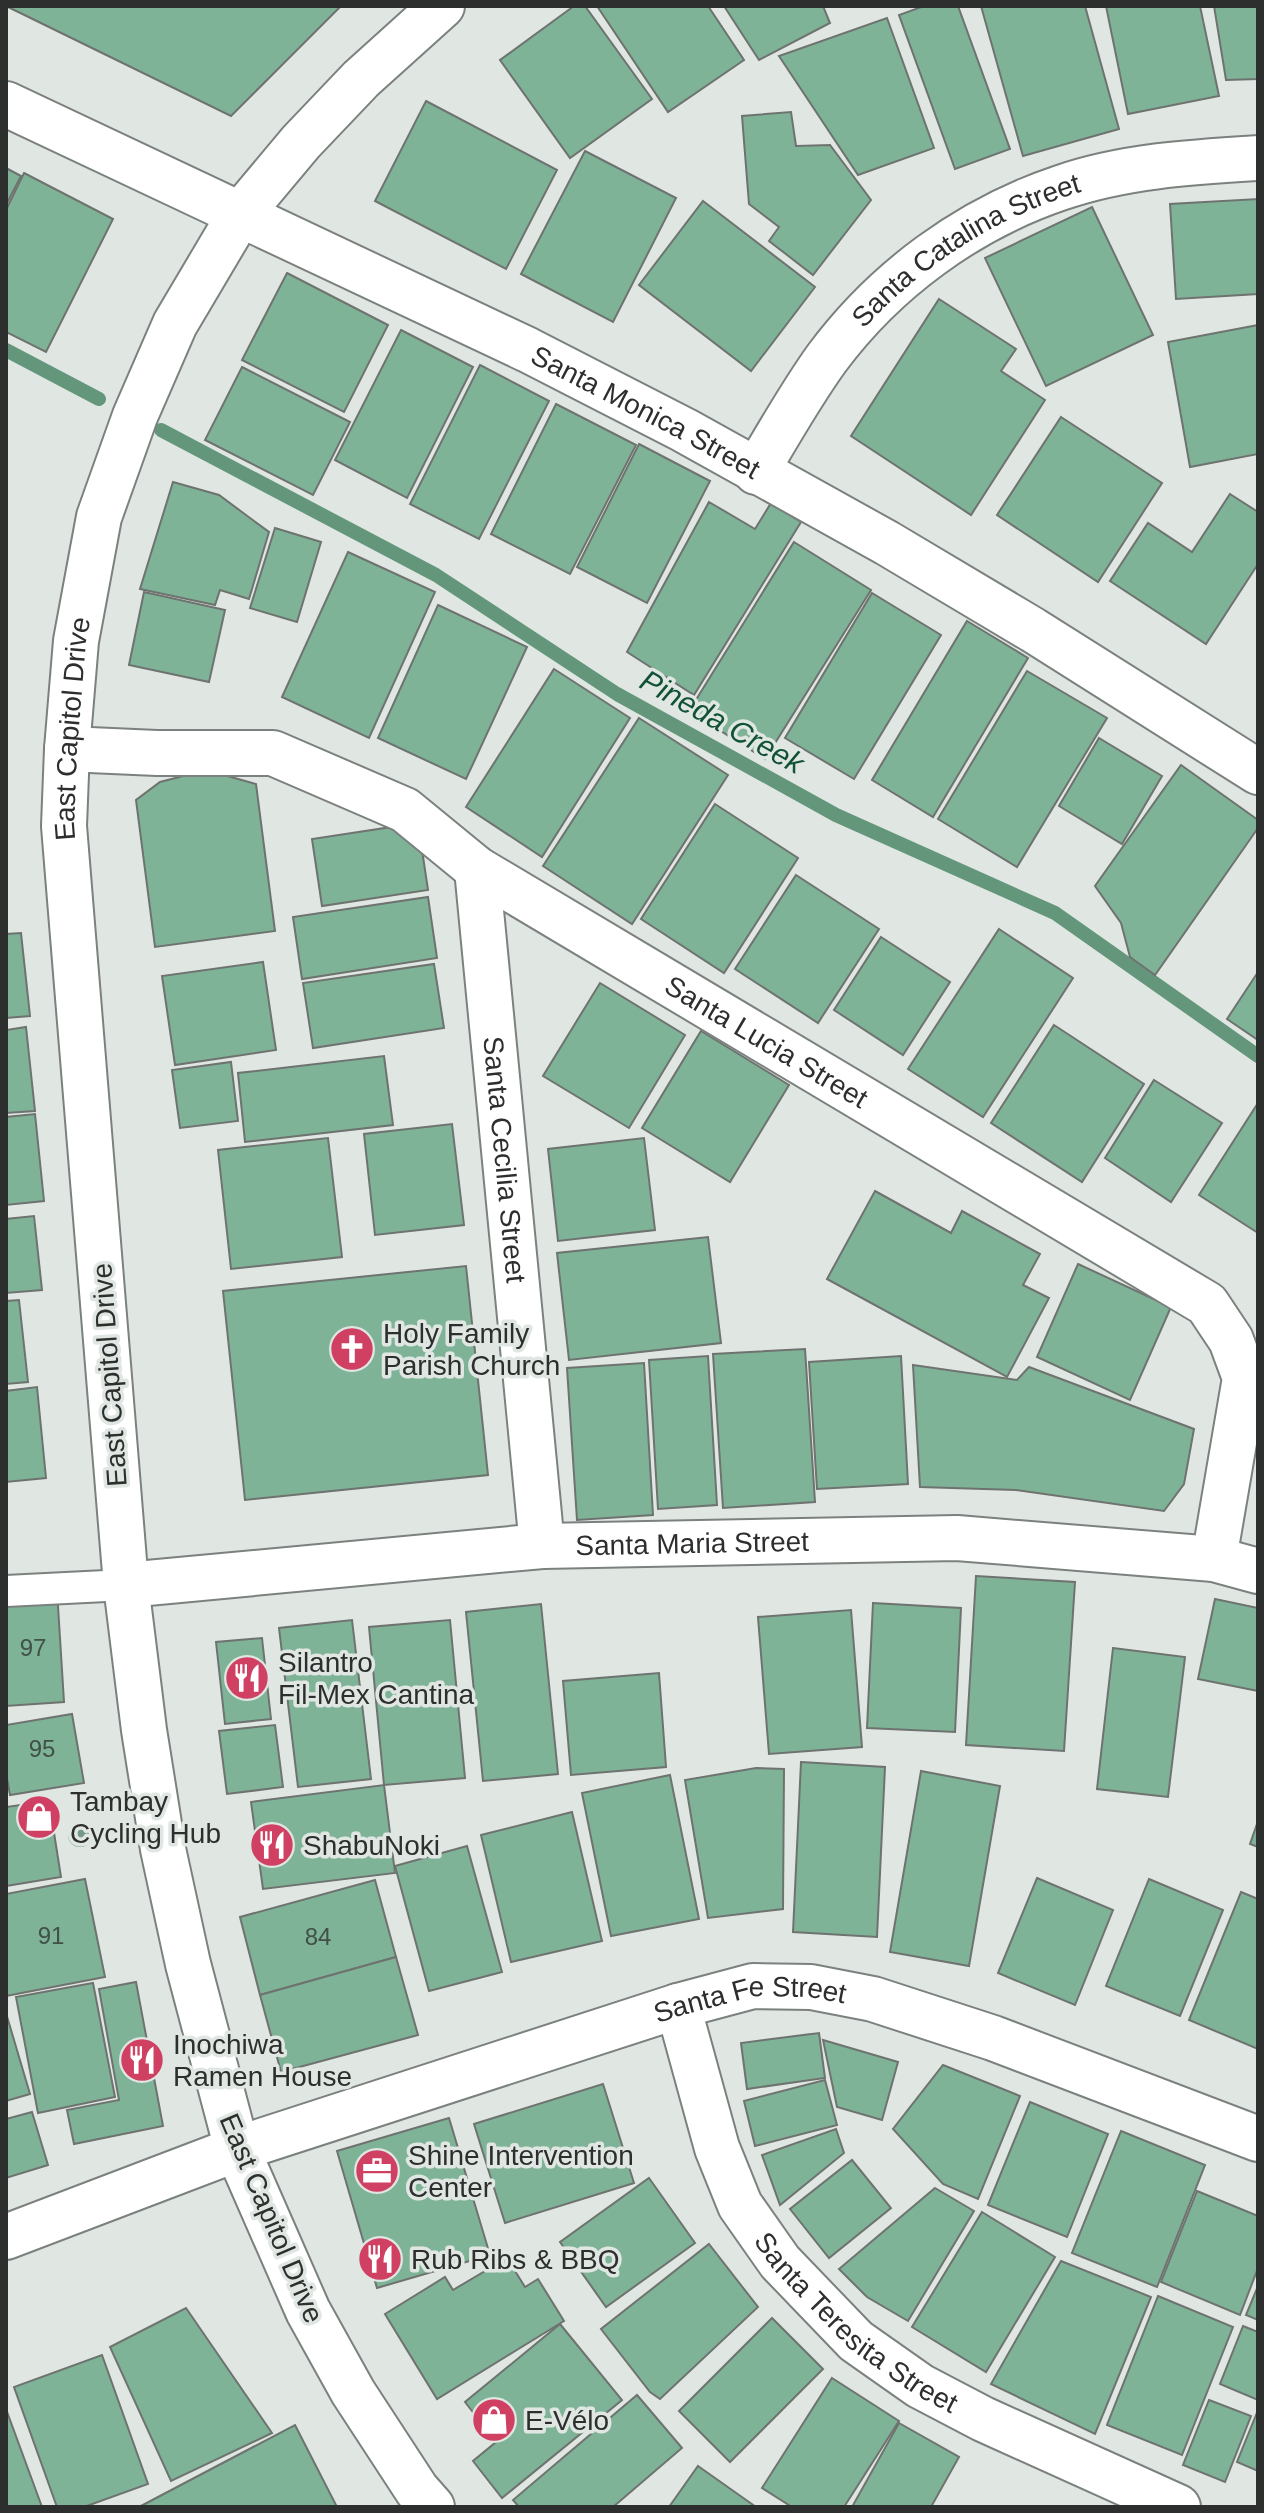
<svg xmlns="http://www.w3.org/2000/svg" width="1264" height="2513" font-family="Helvetica,sans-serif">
	<rect width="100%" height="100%" fill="#e0e7e3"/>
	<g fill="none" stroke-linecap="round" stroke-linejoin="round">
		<g stroke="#63967b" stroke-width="14">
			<polyline points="6,350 99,399"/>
			<polyline points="161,430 436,575 617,694 836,815 1055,913 1258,1056"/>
		</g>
	</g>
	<g fill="#7fb397" stroke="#6e7370" stroke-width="2">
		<polygon points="6,6 341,6 231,116"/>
		<polygon points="574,6 585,6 652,99 570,158 500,60"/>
		<polygon points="597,6 708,6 744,60 668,112"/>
		<polygon points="724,6 823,6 830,23 759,60"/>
		<polygon points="924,6 958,6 1010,149 955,169 899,15"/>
		<polygon points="981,6 1085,6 1119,129 1023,156"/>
		<polygon points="1106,6 1200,6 1219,96 1128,114"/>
		<polygon points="1214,6 1258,6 1258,79 1226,80"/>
		<polygon points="887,18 934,148 858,175 779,56"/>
		<polygon points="426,101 557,170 506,269 375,201"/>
		<polygon points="791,112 796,146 830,145 871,200 813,275 769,241 779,227 749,204 742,116"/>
		<polygon points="585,151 676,198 613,322 521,274"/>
		<polygon points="6,168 21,176 6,205"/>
		<polygon points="24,173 113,219 46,352 6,332 6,210"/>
		<polygon points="1258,199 1258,294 1176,299 1170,204"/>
		<polygon points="703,201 815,287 751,371 639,285"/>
		<polygon points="1092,207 1153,335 1046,386 985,258"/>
		<polygon points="287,273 388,325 344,412 242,360"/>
		<polygon points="939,299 1016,349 1001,371 1045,400 971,515 851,436"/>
		<polygon points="1258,325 1258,454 1190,467 1168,342"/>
		<polygon points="401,330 473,367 407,498 335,460"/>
		<polygon points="480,365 549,401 479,539 410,504"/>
		<polygon points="242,367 350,422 313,495 205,440"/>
		<polygon points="556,404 636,445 570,574 491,534"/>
		<polygon points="1061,417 1162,483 1098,582 997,515"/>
		<polygon points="639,444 710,481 647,603 577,567"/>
		<polygon points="173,482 219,495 269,532 249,599 220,590 215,605 140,589"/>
		<polygon points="1230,494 1258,512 1258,564 1206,644 1110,581 1148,523 1192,552"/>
		<polygon points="709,502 755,529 771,503 801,522 694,695 627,652"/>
		<polygon points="275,528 321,542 297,622 250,608"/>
		<polygon points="794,542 871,590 765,759 689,711"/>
		<polygon points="348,552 435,592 369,738 282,697"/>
		<polygon points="144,592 225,610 209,682 129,665"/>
		<polygon points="872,593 941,635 854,779 785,738"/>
		<polygon points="438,605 527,647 466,779 378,738"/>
		<polygon points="967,621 1028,658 933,817 872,780"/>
		<polygon points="554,669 630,718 542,857 466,807"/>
		<polygon points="1027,671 1107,718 1017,867 938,819"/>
		<polygon points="639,718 728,775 632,924 543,866"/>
		<polygon points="1099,738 1162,776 1122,844 1059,806"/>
		<polygon points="1181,765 1258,820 1258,828 1155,975 1130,957 1121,923 1095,886"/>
		<polygon points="191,774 224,775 256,784 275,931 155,947 136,800 160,782"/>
		<polygon points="715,804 798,858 724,973 641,919"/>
		<polygon points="418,823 428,890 322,906 312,839"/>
		<polygon points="796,875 879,929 818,1023 735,969"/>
		<polygon points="428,897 437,958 302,979 293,917"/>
		<polygon points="999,929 1073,978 983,1117 908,1069"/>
		<polygon points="21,933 30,1016 6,1018 6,934"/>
		<polygon points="881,937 950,982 903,1055 834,1010"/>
		<polygon points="263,962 276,1050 175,1065 162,976"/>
		<polygon points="434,964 444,1028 313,1048 303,983"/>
		<polygon points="1258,972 1258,1040 1227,1019"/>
		<polygon points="600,983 685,1035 629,1128 543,1076"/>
		<polygon points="1054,1025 1144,1084 1082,1182 991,1123"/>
		<polygon points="26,1027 35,1111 6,1113 6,1030"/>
		<polygon points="701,1031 789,1085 730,1182 642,1128"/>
		<polygon points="384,1056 393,1125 245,1142 238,1073"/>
		<polygon points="231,1062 238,1121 180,1128 172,1070"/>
		<polygon points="1154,1080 1222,1123 1171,1202 1105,1158"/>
		<polygon points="1258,1103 1258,1233 1199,1195"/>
		<polygon points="35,1114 44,1201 6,1205 6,1117"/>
		<polygon points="452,1124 464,1225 375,1235 364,1134"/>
		<polygon points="328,1138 342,1257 231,1269 218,1150"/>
		<polygon points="644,1138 655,1230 558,1241 548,1149"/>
		<polygon points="875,1191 951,1233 962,1211 1040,1254 1023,1285 1049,1298 1007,1377 827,1279"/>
		<polygon points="34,1216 42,1290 6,1293 6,1219"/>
		<polygon points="708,1237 721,1343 569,1360 557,1253"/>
		<polygon points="1078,1264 1171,1307 1130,1400 1037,1357"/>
		<polygon points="466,1266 488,1475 245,1500 223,1291"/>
		<polygon points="19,1300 28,1382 6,1384 6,1301"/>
		<polygon points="805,1349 815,1502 723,1508 713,1354"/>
		<polygon points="708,1356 717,1505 658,1509 649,1360"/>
		<polygon points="901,1356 908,1484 817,1489 809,1362"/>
		<polygon points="644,1363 653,1515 577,1520 567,1368"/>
		<polygon points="913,1365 1017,1380 1029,1367 1194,1429 1184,1484 1164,1511 1016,1490 920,1487"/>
		<polygon points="37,1387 46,1478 6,1482 6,1391"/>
		<polygon points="976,1576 1075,1582 1064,1751 966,1745"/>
		<polygon points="57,1590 64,1702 6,1706 6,1593"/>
		<polygon points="1215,1599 1258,1608 1258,1691 1198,1679"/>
		<polygon points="873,1603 961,1608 955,1732 867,1728"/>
		<polygon points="541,1604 558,1774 483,1781 466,1612"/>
		<polygon points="851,1610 862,1747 769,1754 758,1617"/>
		<polygon points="352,1620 371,1779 298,1787 279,1628"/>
		<polygon points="450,1620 465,1778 384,1785 369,1627"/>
		<polygon points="262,1638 271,1719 225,1724 216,1642"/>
		<polygon points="1113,1648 1185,1657 1168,1797 1097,1789"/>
		<polygon points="659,1673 666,1767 571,1775 563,1681"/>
		<polygon points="72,1714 84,1783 10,1795 6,1773 6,1725"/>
		<polygon points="275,1725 283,1787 227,1794 219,1731"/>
		<polygon points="801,1762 885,1767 877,1937 793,1932"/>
		<polygon points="756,1768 784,1769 783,1909 708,1918 685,1780"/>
		<polygon points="921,1771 1000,1786 969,1966 890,1952"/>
		<polygon points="670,1775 699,1919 611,1936 582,1793"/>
		<polygon points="384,1785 395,1873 263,1889 251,1802"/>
		<polygon points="49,1801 61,1877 6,1886 6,1807"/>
		<polygon points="572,1812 602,1941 511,1962 481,1835"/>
		<polygon points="1258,1821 1258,1847 1250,1844"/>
		<polygon points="467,1846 502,1972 429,1991 395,1866"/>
		<polygon points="1037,1878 1113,1910 1075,2005 998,1973"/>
		<polygon points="85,1879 105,1977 6,1996 6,1894"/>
		<polygon points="1149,1879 1223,1910 1180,2016 1106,1986"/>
		<polygon points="375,1880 396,1957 260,1995 240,1917"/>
		<polygon points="1241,1892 1258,1899 1258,2049 1189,2020"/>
		<polygon points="396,1957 418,2035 281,2072 260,1995"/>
		<polygon points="136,1982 163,2126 74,2144 67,2110 119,2100 99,1989"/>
		<polygon points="93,1983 115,2097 38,2113 16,1997"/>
		<polygon points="6,2013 30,2094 6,2101"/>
		<polygon points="819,2033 825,2078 747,2089 741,2043"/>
		<polygon points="823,2040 898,2062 882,2120 837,2107"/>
		<polygon points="943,2065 1020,2096 978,2199 943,2184 893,2129"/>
		<polygon points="825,2080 837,2125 755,2146 744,2101"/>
		<polygon points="603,2084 634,2183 505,2223 474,2124"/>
		<polygon points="1030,2102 1108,2134 1067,2237 988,2205"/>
		<polygon points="32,2112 48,2165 6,2178 6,2119"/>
		<polygon points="449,2118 490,2255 377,2288 337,2151"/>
		<polygon points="836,2129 844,2153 780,2205 762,2155"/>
		<polygon points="1121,2131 1205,2165 1157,2287 1072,2253"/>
		<polygon points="852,2160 891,2208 829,2258 790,2209"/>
		<polygon points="649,2178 695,2243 606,2307 560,2242"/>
		<polygon points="935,2188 974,2211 908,2321 867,2297 839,2269"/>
		<polygon points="1197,2191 1258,2216 1258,2268 1240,2315 1161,2282"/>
		<polygon points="982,2212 1055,2257 986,2372 912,2327"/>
		<polygon points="709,2244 758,2307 660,2399 650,2392 601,2329"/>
		<polygon points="507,2258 525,2287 538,2279 564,2321 437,2399 385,2314 445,2277 453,2290"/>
		<polygon points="1061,2261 1151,2297 1095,2434 991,2384"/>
		<polygon points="1258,2286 1258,2320 1246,2315"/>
		<polygon points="1158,2296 1233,2327 1182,2455 1107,2425"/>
		<polygon points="186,2308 272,2433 171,2481 110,2347"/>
		<polygon points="772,2318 823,2369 730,2462 679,2411"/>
		<polygon points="560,2324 622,2400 502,2498 473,2461 496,2442 465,2402"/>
		<polygon points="1243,2326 1258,2332 1258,2400 1220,2384"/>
		<polygon points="102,2355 148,2484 84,2507 57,2507 14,2387"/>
		<polygon points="832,2378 899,2421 844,2507 792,2507 762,2488"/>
		<polygon points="637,2395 682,2448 613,2507 519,2507 513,2500"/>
		<polygon points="1209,2400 1251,2416 1225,2482 1183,2465"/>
		<polygon points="6,2409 42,2507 6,2507"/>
		<polygon points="1258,2410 1258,2471 1237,2462"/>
		<polygon points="899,2423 959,2457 931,2507 852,2507"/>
		<polygon points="295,2425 337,2507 139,2507"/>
		<polygon points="698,2466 756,2507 669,2507"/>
	</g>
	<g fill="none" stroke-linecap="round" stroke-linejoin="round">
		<g stroke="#7b817e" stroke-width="34">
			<polyline id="lane" points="6,1591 126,1585"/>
		</g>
		<g stroke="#7b817e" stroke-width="48">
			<g id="street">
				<path id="s1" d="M6 104 528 350 684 430 887 543 1033 630 1258 772"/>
				<path id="s2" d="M756 472C779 433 801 394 827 358 885 280 968 219 1060 188 1123 166 1192 162 1258 158"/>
				<path id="s3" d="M67 749 157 753H273L405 810 477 869 1207 1304 1231 1340 1245 1378 1214 1559"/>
				<path id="s4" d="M477 869 542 1546"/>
				<path id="s5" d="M126 1585 542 1546 957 1538 1214 1559 1258 1571"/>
				<path id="s6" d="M678 2006 717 2148 740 2205 780 2262 856 2341 920 2386 983 2419 1178 2507"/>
				<path id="s7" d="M6 2237 237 2149 678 2006 753 1986 811 1987 873 1999 993 2038 1258 2139"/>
			</g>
		</g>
		<g stroke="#7b817e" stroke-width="48">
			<g id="secondary">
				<path id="s8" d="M432 2507 417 2490 353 2392 308 2311 237 2149 188 1964 163 1849 144 1730 126 1585 64 826 67 749 76 641 99 517 135 416 175 324 239 216 301 142 361 79 442 6"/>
			</g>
		</g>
		<use href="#lane" stroke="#fff" stroke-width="30"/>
		<use href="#street" stroke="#fff" stroke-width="44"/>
		<use href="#secondary" stroke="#fff" stroke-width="44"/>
	</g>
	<circle fill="#749988" cx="80" cy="1835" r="12"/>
	<defs>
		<g id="church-disc" transform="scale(2.3)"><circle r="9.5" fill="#cf4062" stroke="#e0e7e3"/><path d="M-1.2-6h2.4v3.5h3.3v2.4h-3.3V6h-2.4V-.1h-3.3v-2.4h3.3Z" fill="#fff"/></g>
		<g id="restaurant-disc" transform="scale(2.3)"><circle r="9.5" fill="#cf4062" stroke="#e0e7e3"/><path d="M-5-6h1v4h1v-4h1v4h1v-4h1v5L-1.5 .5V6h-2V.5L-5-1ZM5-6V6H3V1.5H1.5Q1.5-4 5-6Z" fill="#fff"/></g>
		<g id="shop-disc" transform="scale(2.3)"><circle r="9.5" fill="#cf4062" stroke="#e0e7e3"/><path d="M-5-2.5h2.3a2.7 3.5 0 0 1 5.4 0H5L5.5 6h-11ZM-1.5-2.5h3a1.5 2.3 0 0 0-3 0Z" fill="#fff"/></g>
		<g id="office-disc" transform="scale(2.3)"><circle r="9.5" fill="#cf4062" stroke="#e0e7e3"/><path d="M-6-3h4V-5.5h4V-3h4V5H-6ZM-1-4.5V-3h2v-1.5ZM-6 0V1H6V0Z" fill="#fff"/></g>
	</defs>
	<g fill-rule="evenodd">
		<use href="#church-disc" x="352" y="1349"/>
		<use href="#restaurant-disc" x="247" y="1678"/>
		<use href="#shop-disc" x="39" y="1817"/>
		<use href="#restaurant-disc" x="272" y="1845"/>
		<use href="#restaurant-disc" x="142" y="2060"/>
		<use href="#office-disc" x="377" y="2171"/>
		<use href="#restaurant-disc" x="380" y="2259"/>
		<use href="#shop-disc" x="494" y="2420"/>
	</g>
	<g text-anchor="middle" stroke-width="7" stroke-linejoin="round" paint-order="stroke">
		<g font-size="24" fill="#415048">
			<text x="33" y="1656">97</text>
			<text x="42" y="1757">95</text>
			<text x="51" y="1944">91</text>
			<text x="318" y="1945">84</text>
		</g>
		<g font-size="28" fill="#2c2f2d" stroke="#e0e7e3">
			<text dy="10" stroke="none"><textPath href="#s2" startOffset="314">Santa Catalina Street</textPath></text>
			<text dy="10" stroke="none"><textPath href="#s1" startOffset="710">Santa Monica Street</textPath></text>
			<text dy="10" stroke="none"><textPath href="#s8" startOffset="1844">East Capitol Drive</textPath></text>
			<text dy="10" stroke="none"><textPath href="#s3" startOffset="780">Santa Lucia Street</textPath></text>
			<text dy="10" stroke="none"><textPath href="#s4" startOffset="292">Santa Cecilia Street</textPath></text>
			<text transform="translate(109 1375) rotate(-94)" y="10">East Capitol Drive</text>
			<text dy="10" stroke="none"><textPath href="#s5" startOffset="568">Santa Maria Street</textPath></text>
			<text dy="10" stroke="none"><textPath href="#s7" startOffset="784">Santa Fe Street</textPath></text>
			<text transform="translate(272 2218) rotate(67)" y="10">East Capitol Drive</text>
			<text dy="10" stroke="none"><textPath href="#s6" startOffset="376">Santa Teresita Street</textPath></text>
		</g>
		<g font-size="28" fill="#2c2f2d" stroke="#e0e7e3" text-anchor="start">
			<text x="383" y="1343">Holy Family<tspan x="383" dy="32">Parish Church</tspan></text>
			<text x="278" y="1672">Silantro<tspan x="278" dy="32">Fil-Mex Cantina</tspan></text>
			<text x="70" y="1811">Tambay<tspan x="70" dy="32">Cycling Hub</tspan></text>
			<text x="303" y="1855">ShabuNoki</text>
			<text x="173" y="2054">Inochiwa<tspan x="173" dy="32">Ramen House</tspan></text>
			<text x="408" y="2165">Shine Intervention<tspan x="408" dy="32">Center</tspan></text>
			<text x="411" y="2269">Rub Ribs &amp; BBQ</text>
			<text x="525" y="2430">E-Vélo</text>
		</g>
		<g font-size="30" font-style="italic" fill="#115237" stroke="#e0e7e3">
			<text transform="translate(722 722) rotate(29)" y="10">Pineda Creek</text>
		</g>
	</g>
	<rect width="1264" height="2513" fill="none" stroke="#2c2f2d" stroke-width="16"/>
</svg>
